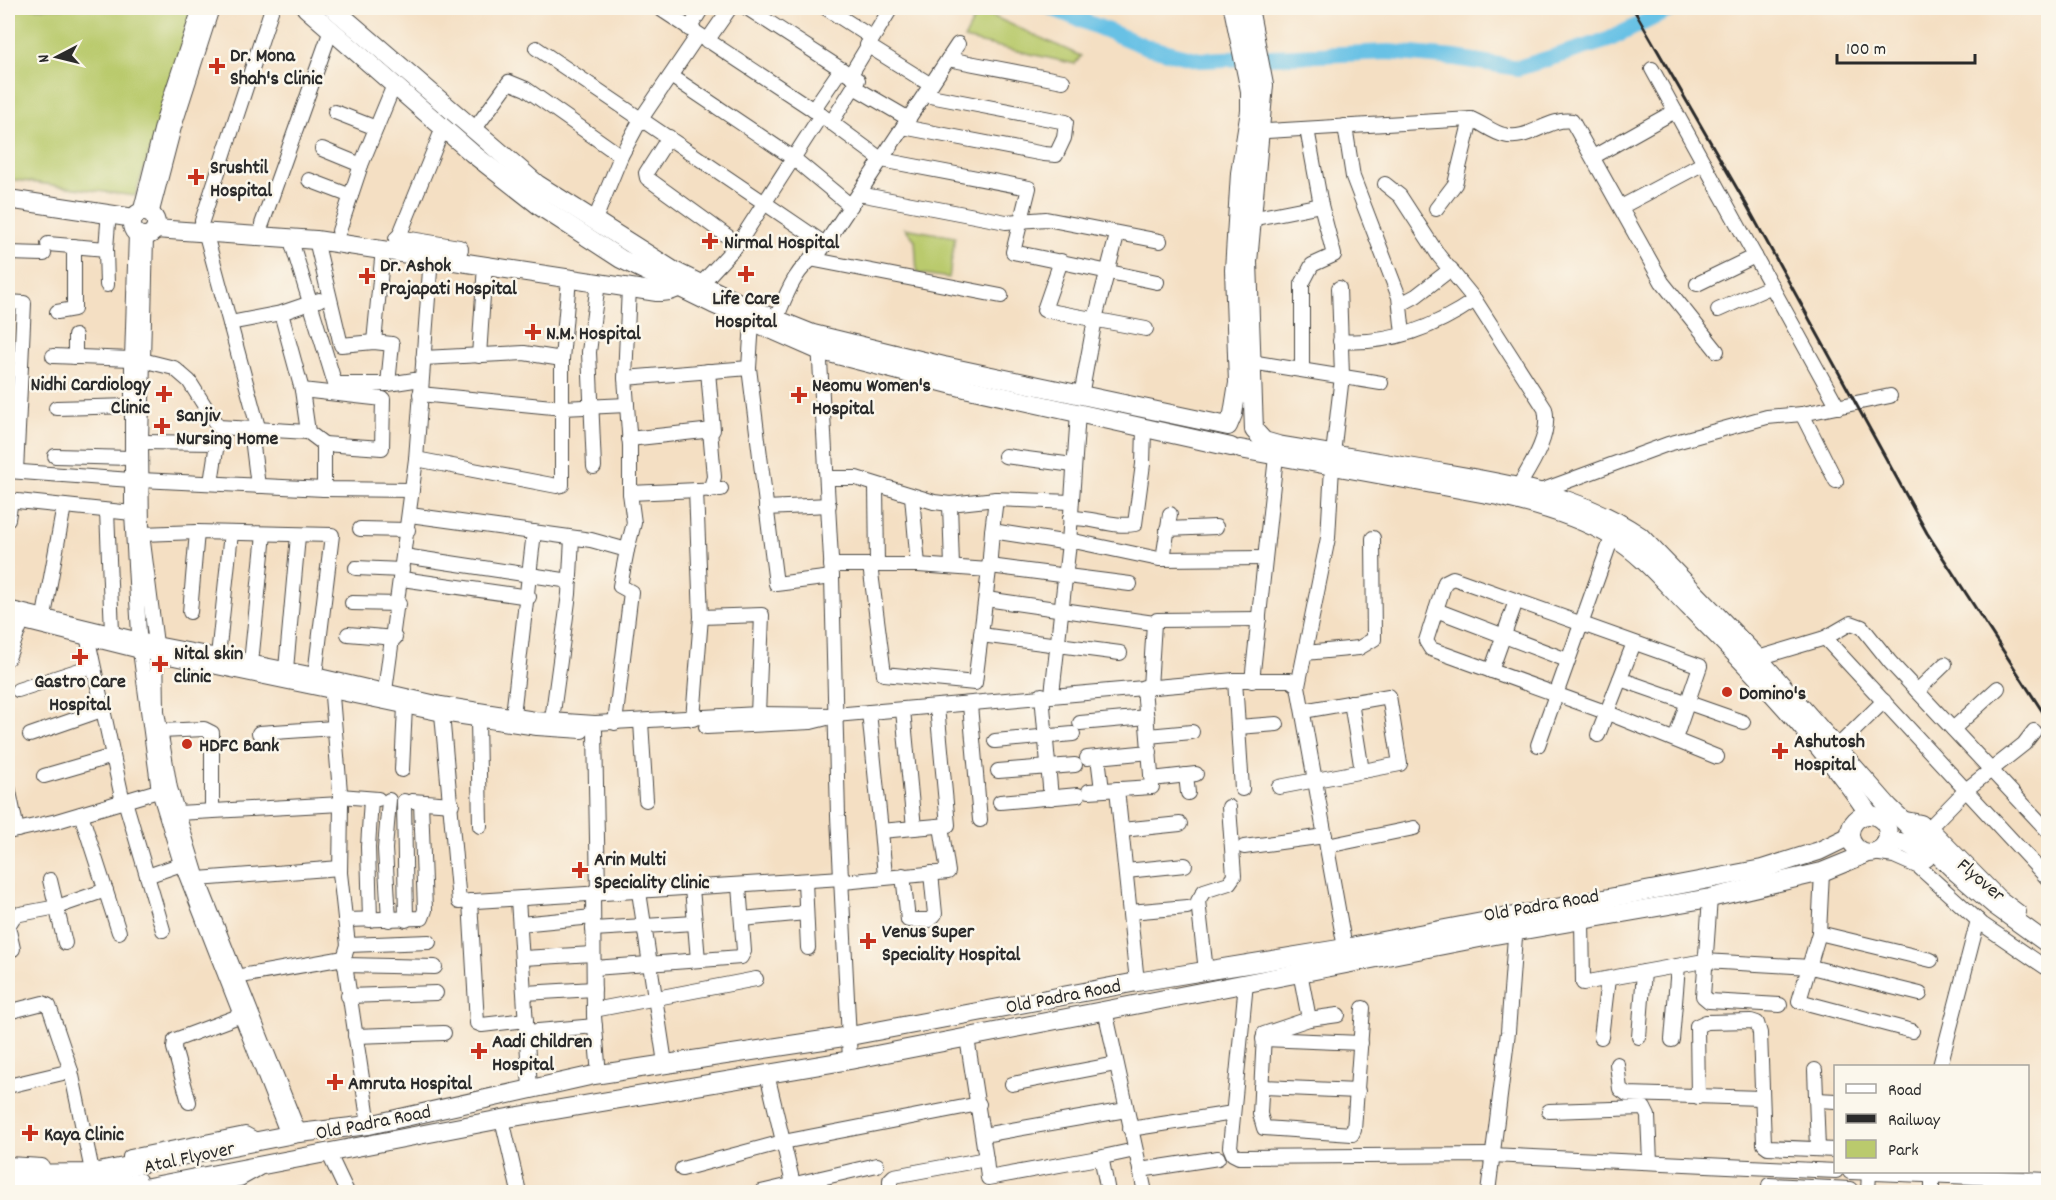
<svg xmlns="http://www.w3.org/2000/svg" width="2056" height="1200" font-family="Dekko,sans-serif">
	<rect width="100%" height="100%" fill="#fbf7ec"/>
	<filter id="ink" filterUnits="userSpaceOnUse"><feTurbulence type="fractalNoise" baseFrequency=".0167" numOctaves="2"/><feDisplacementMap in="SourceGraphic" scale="12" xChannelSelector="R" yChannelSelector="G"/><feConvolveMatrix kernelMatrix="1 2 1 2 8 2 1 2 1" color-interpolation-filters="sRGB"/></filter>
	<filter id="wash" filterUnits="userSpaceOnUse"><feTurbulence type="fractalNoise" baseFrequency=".008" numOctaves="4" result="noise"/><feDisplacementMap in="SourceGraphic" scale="24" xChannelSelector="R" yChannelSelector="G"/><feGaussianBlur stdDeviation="1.35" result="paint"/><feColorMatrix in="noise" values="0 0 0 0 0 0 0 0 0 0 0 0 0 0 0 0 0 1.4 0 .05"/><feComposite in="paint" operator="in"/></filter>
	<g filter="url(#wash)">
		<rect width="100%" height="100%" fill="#f4dfc3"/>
		<g fill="#baca6d" stroke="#727a4c" stroke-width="1.5">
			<polygon points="8,8 198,8 135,196 8,179"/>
			<polygon points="979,10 1081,56 1075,64 964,39"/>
			<polygon points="905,228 955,237 949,278 917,273 915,240"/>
		</g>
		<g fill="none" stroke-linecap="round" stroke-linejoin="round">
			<polyline stroke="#68c1e5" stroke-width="16" points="1052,8 1147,47 1200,60 1389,52 1455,58 1518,68 1608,40 1673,8"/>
		</g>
	</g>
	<g filter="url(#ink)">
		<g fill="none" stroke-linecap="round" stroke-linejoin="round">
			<g stroke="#494642" stroke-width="16">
				<g id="minor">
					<polyline points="659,8 821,115 882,160 1029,188 1013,252 1157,282"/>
					<polyline points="747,8 858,80 831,123"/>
					<polyline points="826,8 871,37"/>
					<polyline points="689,29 702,8"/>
					<polyline points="707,41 730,8"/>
					<polyline points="867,45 931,85"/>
					<polyline points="536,48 825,244"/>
					<polyline points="948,59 1063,81"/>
					<polyline points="1652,69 1838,407"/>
					<polyline points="851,74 891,8"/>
					<polyline points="671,76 793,158 851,206"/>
					<polyline points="854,87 909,119"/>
					<polyline points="813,110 841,69"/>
					<polyline points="335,112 376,128"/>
					<polyline points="1345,126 1353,177 1399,297 1403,334"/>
					<polyline points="903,127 1044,154 1056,155 1064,138 1066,122 925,95"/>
					<polyline points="474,130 509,82 526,89 621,156"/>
					<path d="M1251 132 1471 119C1482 123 1493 133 1504 135 1528 142 1548 117 1572 121L1662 282 1717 351"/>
					<polyline points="669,137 646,173 647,178 738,244"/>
					<polyline points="322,149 361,165"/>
					<polyline points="1593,157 1675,111"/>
					<polyline points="309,180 351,196"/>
					<path d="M1385 184 1400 196 1439 256 1475 300 1545 409C1552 438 1527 471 1514 494"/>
					<polyline points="859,194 1006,222 1046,219 1160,241"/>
					<polyline points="1621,207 1704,163"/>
					<polyline points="1436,209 1455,184 1471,119"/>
					<polyline points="140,213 165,114 200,8"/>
					<polyline points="151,215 174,127 212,8"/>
					<polyline points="1251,219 1321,205"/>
					<polyline points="202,221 272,8"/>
					<polyline points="594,222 621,156 641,119 698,35"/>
					<polyline points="262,224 331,30"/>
					<polyline points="205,231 259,431"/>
					<polyline points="339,231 361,165 394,85"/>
					<polyline points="136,233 132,359 132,513 140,651 159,791 179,857 288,1135"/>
					<polyline points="146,236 141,442 142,534 156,644 157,712 170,788 198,879 299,1133"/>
					<polyline points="290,237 335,384 388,384 421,379"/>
					<polyline points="398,239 443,128"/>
					<polyline points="316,240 341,345 374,342 392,344 388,384"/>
					<polyline points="48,244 106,249 108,223"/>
					<polyline points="106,249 107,285"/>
					<polyline points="8,253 44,254"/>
					<polyline points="810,259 1001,296"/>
					<polyline points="1061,261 1044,310 1146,329"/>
					<polyline points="701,284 738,244 821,115"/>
					<polyline points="1697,284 1755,256"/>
					<polyline points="8,302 24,303 16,471"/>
					<polyline points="1401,304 1416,296 1451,269"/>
					<polyline points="1718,310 1772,286"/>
					<polyline points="57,312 74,309 74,246"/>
					<polyline points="281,313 302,390 308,432 324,444 324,489"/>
					<polyline points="752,322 749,368 776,584 832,577"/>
					<polyline points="230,323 281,313 319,300"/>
					<path d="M773 326C784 302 793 269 818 255L958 44"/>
					<path d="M1340 341C1389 345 1436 327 1475 300"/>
					<polyline points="374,342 383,249"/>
					<polyline points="819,343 832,577 838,816 850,1060"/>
					<polyline points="53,356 132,359"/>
					<polyline points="479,356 485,265"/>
					<polyline points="75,357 75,336"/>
					<polyline points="423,358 524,353 562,359 569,279"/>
					<polyline points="142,360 174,368 189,381 218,427 308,432"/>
					<polyline points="1251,362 1381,383"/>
					<polyline points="1302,369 1302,284 1312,265 1334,255 1321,205 1307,129"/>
					<polyline points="625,378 749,368"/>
					<polyline points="302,390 383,399 382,448 324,444"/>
					<polyline points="420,394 563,408 627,405"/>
					<polyline points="1081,396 1095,319 1117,235"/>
					<polyline points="56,408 132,406"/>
					<polyline points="1802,414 1890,396"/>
					<polyline points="251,430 258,486"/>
					<polyline points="710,430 714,477 710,490"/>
					<polyline points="629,439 713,430 708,371"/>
					<polyline points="141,442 217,443 211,483"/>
					<polyline points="1333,454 1342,376 1339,288"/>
					<polyline points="55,456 131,458"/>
					<polyline points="1005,456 1073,465"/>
					<polyline points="416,459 557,486 562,485 562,359"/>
					<polyline points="594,467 589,352 598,283"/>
					<polyline points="8,471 131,480"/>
					<polyline points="827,478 856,478 934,502 950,504 996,499 1071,502"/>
					<polyline points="141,480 324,489 412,490"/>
					<polyline points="876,486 877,565"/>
					<polyline points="630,493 721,489"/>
					<polyline points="1535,493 1668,444 1767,417 1802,414 1836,481"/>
					<polyline points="912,496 918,565"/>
					<polyline points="8,500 132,513"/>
					<polyline points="950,504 952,567"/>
					<polyline points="766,508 829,505"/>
					<polyline points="107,511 112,632"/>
					<polyline points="410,515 591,540 627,550 620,586 631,592 615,723"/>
					<path d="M1070 518C1092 517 1113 528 1135 524L1143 464 1144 429"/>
					<polyline points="8,519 11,500"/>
					<polyline points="360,529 408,530"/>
					<polyline points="1167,529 1216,527"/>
					<polyline points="992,531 996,499"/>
					<polyline points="142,534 197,532 332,535 315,675"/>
					<polyline points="1069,540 1159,559 1265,558"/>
					<polyline points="627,550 634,523 630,493 630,446 625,378 629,287"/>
					<polyline points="404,556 570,581"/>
					<polyline points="1163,559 1170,514"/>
					<polyline points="831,565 918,565 989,570 992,531 1069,543"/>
					<polyline points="870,565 884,674 975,683 989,570"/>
					<polyline points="990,566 1130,584"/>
					<polyline points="356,568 402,570"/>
					<polyline points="402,579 529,597"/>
					<polyline points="986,599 1154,623"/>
					<polyline points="352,603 399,604"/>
					<polyline points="8,608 156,644 315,675 441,704 535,719 595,723 758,714 835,715 1235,680 1290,680 1298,686 1345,948"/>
					<polyline points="1436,610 1567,660"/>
					<polyline points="190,612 197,532"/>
					<polyline points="44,616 64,506"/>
					<polyline points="701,617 762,615 758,714"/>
					<polyline points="8,618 140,651 442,714 537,728 582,731"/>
					<polyline points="86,631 123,802"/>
					<polyline points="348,634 395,638"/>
					<polyline points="981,635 1120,653"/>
					<polyline points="1825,638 2048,879"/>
					<polyline points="1305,653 1359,648 1374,639 1373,538"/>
					<polyline points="218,656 231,533"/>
					<polyline points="8,658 22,621"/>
					<polyline points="1758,658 1825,638 1851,623 1862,627 1890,662 2048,831"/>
					<polyline points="251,663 264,534"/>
					<polyline points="286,669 298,536"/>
					<polyline points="1491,671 1516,601"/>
					<polyline points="1620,679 1743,722"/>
					<polyline points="1235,680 1242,789"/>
					<polyline points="1252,681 1277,447"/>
					<polyline points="331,684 341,804 340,873 348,945 344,958 369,1125"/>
					<polyline points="1298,686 1328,538 1332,467"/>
					<polyline points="1150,687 1154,623 1157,620 1259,619"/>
					<polyline points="18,690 92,666"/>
					<polyline points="385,691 416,459 431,257"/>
					<polyline points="1917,691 1945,664"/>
					<polyline points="1052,694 1069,543 1078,413"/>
					<polyline points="1042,695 1051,798"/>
					<polyline points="1351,702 1362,771"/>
					<polyline points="970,705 980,820"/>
					<polyline points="903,710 914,828"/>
					<polyline points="869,712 881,831 948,825 937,707"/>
					<polyline points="442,714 459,902 842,878"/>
					<polyline points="513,715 534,532"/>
					<polyline points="693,719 701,617 696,490"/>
					<polyline points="478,720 480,826"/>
					<polyline points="552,720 569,594 572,538"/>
					<polyline points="641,722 646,800"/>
					<polyline points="1080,723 1147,717"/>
					<polyline points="706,727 811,722 827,718"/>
					<polyline points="1238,727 1277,724"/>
					<polyline points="1953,729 1998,688"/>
					<polyline points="161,731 204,729 212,733 212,811"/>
					<polyline points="595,731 598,892"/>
					<polyline points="259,733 334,728"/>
					<polyline points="30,735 102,710"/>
					<polyline points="1598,735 1634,643"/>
					<polyline points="1148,736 1192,732"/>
					<polyline points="1675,739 1700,666 1453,578 1445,582 1426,641 1431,649 1608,713 1717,757"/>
					<polyline points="995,741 1073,734"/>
					<polyline points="1538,745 1615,529"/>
					<polyline points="1837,747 1884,701"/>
					<polyline points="1098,757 1102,790"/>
					<polyline points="1087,758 1150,752"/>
					<polyline points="402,770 405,706"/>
					<polyline points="998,771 1075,765"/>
					<polyline points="1186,775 1188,793"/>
					<polyline points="44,776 113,756"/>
					<polyline points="1152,779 1196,774"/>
					<polyline points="8,787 17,830"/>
					<polyline points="1279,787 1400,764 1389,696 1303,711"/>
					<polyline points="1117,789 1137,982"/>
					<polyline points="1089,791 1152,787 1144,687"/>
					<polyline points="340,796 378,799"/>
					<polyline points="389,800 385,849 389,920"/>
					<polyline points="125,801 163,930"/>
					<polyline points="404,801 406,920"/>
					<polyline points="412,801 452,804"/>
					<polyline points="1000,802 1078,795"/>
					<polyline points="178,813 341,804"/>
					<polyline points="81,814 119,932"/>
					<polyline points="1901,818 1921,822 1936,833 1998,896 2019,912"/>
					<polyline points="1929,828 1967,789 2024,744 2034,731"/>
					<polyline points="1122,830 1180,824"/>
					<polyline points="881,831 885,876"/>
					<polyline points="8,832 57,821 168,788"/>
					<polyline points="1327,846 1414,828"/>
					<polyline points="1244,847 1325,836"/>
					<polyline points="1873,853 1894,856 1919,867 1982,924 2048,969"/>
					<polyline points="1126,871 1185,865"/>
					<polyline points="1822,872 1819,933 1799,1001 1912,1031"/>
					<polyline points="903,875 908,920 930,920 935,914 931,873"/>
					<polyline points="147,876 182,864"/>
					<polyline points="198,879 340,868"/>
					<polyline points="50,880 65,943"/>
					<polyline points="805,881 808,948"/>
					<polyline points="843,882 948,872 941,826"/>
					<polyline points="692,888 698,960"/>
					<polyline points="593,892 594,1016 599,1075"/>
					<polyline points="639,892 665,1063"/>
					<polyline points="1710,898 1703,996 1709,1001 1780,1005"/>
					<polyline points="518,899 530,1088"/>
					<polyline points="470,901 477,1023 482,1025 526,1020"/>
					<polyline points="8,911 15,915 57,907 106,890"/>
					<polyline points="1130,912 1187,907"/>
					<polyline points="742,919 806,913"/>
					<polyline points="1582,919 1583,983 1704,961 1811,967 1920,994"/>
					<polyline points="345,920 422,918 425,910 421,802"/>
					<polyline points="370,920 368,847 371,799"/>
					<polyline points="520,924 593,917"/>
					<polyline points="593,929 695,923"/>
					<polyline points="1819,933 1931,960"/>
					<polyline points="348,945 429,942"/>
					<polyline points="13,949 8,926 15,915"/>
					<polyline points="523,958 593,954"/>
					<polyline points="345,965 435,967"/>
					<polyline points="594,968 741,957 744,951 739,886"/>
					<polyline points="1206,971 1198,901 1204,891 1229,883 1234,876 1229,807"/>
					<polyline points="1300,972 1309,1019"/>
					<polyline points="230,978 344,958"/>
					<polyline points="1246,983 1230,1147 1233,1154 1239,1157 1492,1155 1836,1171"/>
					<polyline points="525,993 594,989"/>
					<polyline points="348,996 436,993"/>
					<polyline points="594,1010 756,979"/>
					<polyline points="1105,1010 1145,1192"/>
					<polyline points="8,1012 43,1003 49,1006 71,1071"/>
					<polyline points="1338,1015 1309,1019 1264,1034 1260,1114 1264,1128 1352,1134 1354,1130 1363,1008"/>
					<polyline points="527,1032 595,1026"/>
					<polyline points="355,1036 444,1033"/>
					<polyline points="1601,1037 1608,979"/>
					<polyline points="1639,1037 1644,972"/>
					<polyline points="1263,1039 1361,1043"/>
					<polyline points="1672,1040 1678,966"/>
					<polyline points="1617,1064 1620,1089 1627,1094 1762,1098"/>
					<polyline points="1940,1066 1978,920"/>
					<polyline points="1815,1070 1818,1149"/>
					<polyline points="767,1074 795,1192"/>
					<polyline points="1012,1084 1116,1064"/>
					<polyline points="8,1086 71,1071 91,1166"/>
					<polyline points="1261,1087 1358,1091"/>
					<polyline points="1698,1097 1697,1026 1706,1022 1751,1021 1757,1023 1760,1033 1764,1144 1768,1147 1836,1150"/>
					<polyline points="1817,1100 1836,1101"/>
					<polyline points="189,1102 174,1048 175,1040 239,1016"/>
					<polyline points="1549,1111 1644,1108 1648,1116 1650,1162"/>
					<polyline points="502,1119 519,1192"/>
					<polyline points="1130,1129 1233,1113"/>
					<polyline points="983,1135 1126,1110"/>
					<polyline points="328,1152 347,1192"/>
					<polyline points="130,1157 245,1134 258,1141"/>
					<polyline points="1098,1158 1135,1150"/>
					<polyline points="986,1159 988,1178 1098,1158 1102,1161 1108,1192"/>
					<polyline points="8,1164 42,1166"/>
					<polyline points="682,1169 783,1142 979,1104"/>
					<polyline points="1140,1170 1218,1158"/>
					<polyline points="1850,1172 2048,1180"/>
					<polyline points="1932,1175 1932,1192"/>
					<polyline points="1769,1185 1850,1189"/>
					<polyline points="8,1187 80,1189 139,1180"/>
					<polyline points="174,1192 240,1179 258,1169"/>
					<polyline points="761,1192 877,1165"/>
					<polyline points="890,1192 890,1180 894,1176 986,1159 967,1038"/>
					<polyline points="1488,1192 1508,1032 1516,923"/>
					<polyline points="1868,1192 1869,1172"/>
				</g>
			</g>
			<g stroke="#494642" stroke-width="20">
				<g id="major">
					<polyline points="306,8 472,153 541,207 621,259 713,304 818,350 969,389 1231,447"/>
					<polyline points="333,8 537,184 674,271 758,312 813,334 944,366 1228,426 1233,414 1238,383 1234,270 1240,173 1250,111 1250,91 1233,8"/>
					<path d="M1249 8 1264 85 1248 262 1254 430 1264 441 1278 445C1329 454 1380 462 1432 471 1503 483 1579 494 1640 536L1758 658 1889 807 1957 873 1994 905 2048 944"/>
					<polyline points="8,199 134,218"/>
					<circle cx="144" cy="224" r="12"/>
					<path d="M155 229 316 240 657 292C667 292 677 291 684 282"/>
					<polyline points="398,239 459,249"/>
					<path d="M1240 449 1498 496C1534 504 1582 518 1613 537 1643 555 1666 584 1690 608 1754 672 1818 739 1869 814"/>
					<circle cx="1869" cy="834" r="19"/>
					<path d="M1887 841C1905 841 1913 845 1926 858"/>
					<polyline points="8,1174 93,1173 299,1133 369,1125 594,1075 850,1036 1137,982 1345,948 1762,869 1819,851 1850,836"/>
					<polyline points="123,1192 502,1119 850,1060 1495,935 1710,898 1822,872 1866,854"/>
				</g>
			</g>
			<use href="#minor" stroke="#fff" stroke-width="14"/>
			<use href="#major" stroke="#fff" stroke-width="18"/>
			<polyline stroke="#2b2b2b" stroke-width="3" points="1633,8 1746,204 1927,533 2048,720"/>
		</g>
	</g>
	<g fill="#c8321e" stroke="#fbf7ec" stroke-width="2">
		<path d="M214 57h6v6h6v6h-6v6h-6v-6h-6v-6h6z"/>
		<path d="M193 168h6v6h6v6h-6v6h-6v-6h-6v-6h6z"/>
		<path d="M707 232h6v6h6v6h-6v6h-6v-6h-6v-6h6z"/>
		<path d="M743 265h6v6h6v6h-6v6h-6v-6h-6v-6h6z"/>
		<path d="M364 267h6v6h6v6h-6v6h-6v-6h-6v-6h6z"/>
		<path d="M530 323h6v6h6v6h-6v6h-6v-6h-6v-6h6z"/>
		<path d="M161 385h6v6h6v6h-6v6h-6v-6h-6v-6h6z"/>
		<path d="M796 386h6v6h6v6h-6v6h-6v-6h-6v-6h6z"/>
		<path d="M159 417h6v6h6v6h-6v6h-6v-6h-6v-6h6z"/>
		<path d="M77 648h6v6h6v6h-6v6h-6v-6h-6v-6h6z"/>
		<path d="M157 655h6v6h6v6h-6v6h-6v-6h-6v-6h6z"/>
		<circle cx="1727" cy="692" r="6"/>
		<circle cx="187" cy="744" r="6"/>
		<path d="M1777 742h6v6h6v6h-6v6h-6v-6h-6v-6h6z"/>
		<path d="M577 861h6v6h6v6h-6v6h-6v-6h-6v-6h6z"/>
		<path d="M865 932h6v6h6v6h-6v6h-6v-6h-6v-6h6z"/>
		<path d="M476 1042h6v6h6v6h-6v6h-6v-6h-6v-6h6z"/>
		<path d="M332 1073h6v6h6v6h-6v6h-6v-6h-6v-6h6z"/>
		<path d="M27 1124h6v6h6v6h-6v6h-6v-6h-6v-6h6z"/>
	</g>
	<g text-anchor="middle" stroke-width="5" stroke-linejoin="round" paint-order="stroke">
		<g font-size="20" font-weight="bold" fill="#2b2b2b" stroke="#fbf7ec" text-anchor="start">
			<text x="230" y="61">Dr. Mona<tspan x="230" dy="23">Shah's Clinic</tspan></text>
			<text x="210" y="173">Srushtil<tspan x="210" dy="23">Hospital</tspan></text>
			<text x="724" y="248">Nirmal Hospital</text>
			<text x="380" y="271">Dr. Ashok<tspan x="380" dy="23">Prajapati Hospital</tspan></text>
			<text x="746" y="304" text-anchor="middle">Life Care<tspan x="746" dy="23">Hospital</tspan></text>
			<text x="546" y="339">N.M. Hospital</text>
			<text x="150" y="390" text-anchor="end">Nidhi Cardiology<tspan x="150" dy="23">Clinic</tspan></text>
			<text x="812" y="391">Neomu Women's<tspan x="812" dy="23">Hospital</tspan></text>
			<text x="176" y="421">Sanjiv<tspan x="176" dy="23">Nursing Home</tspan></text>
			<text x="174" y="659">Nital skin<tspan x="174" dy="23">clinic</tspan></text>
			<text x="80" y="687" text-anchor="middle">Gastro Care<tspan x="80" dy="23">Hospital</tspan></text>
			<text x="1739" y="699">Domino's</text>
			<text x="1794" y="747">Ashutosh<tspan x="1794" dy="23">Hospital</tspan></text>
			<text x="199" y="751">HDFC Bank</text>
			<text x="594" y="865">Arin Multi<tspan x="594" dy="23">Speciality Clinic</tspan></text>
			<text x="882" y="937">Venus Super<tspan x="882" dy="23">Speciality Hospital</tspan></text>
			<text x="492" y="1047">Aadi Children<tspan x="492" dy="23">Hospital</tspan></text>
			<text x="348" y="1089">Amruta Hospital</text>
			<text x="44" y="1140">Kaya Clinic</text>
		</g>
		<g font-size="20" fill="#2b2b2b" stroke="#fbf7ec">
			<text transform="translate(1982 879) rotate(40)" y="7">Flyover</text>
			<text transform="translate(1541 904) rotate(-10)" y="7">Old Padra Road</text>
			<text transform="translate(1063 995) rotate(-11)" y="7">Old Padra Road</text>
			<text transform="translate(373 1121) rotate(-11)" y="7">Old Padra Road</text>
			<text transform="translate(189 1156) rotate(-12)" y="7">Atal Flyover</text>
		</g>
	</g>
	<rect width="2056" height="1200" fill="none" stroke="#fbf7ec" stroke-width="30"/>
	<rect x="1834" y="1065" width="195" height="108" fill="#fbf7ec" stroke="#a8a59f" stroke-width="1.5"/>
	<rect x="1846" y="1084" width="30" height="9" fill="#ffffff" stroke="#a8a59f" stroke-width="1.5"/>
	<text x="1888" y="1095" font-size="18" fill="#2b2b2b">Road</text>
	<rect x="1846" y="1114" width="30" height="9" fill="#2b2b2b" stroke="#a8a59f" stroke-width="1.5"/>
	<text x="1888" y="1125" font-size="18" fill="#2b2b2b">Railway</text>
	<rect x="1846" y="1140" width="30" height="18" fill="#baca6d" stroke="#a8a59f" stroke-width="1.5"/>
	<text x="1888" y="1155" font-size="18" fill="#2b2b2b">Park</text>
	<g transform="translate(57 57) rotate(263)" stroke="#fbf7ec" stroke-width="4.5" paint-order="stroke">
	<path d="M0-4.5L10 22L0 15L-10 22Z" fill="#2b2b2b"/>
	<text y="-9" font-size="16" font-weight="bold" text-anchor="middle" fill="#2b2b2b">N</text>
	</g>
	<path d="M1837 54v9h138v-9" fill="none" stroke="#2b2b2b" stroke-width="3"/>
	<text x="1846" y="54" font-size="18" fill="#2b2b2b" stroke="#fbf7ec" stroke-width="4.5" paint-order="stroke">100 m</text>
</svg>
